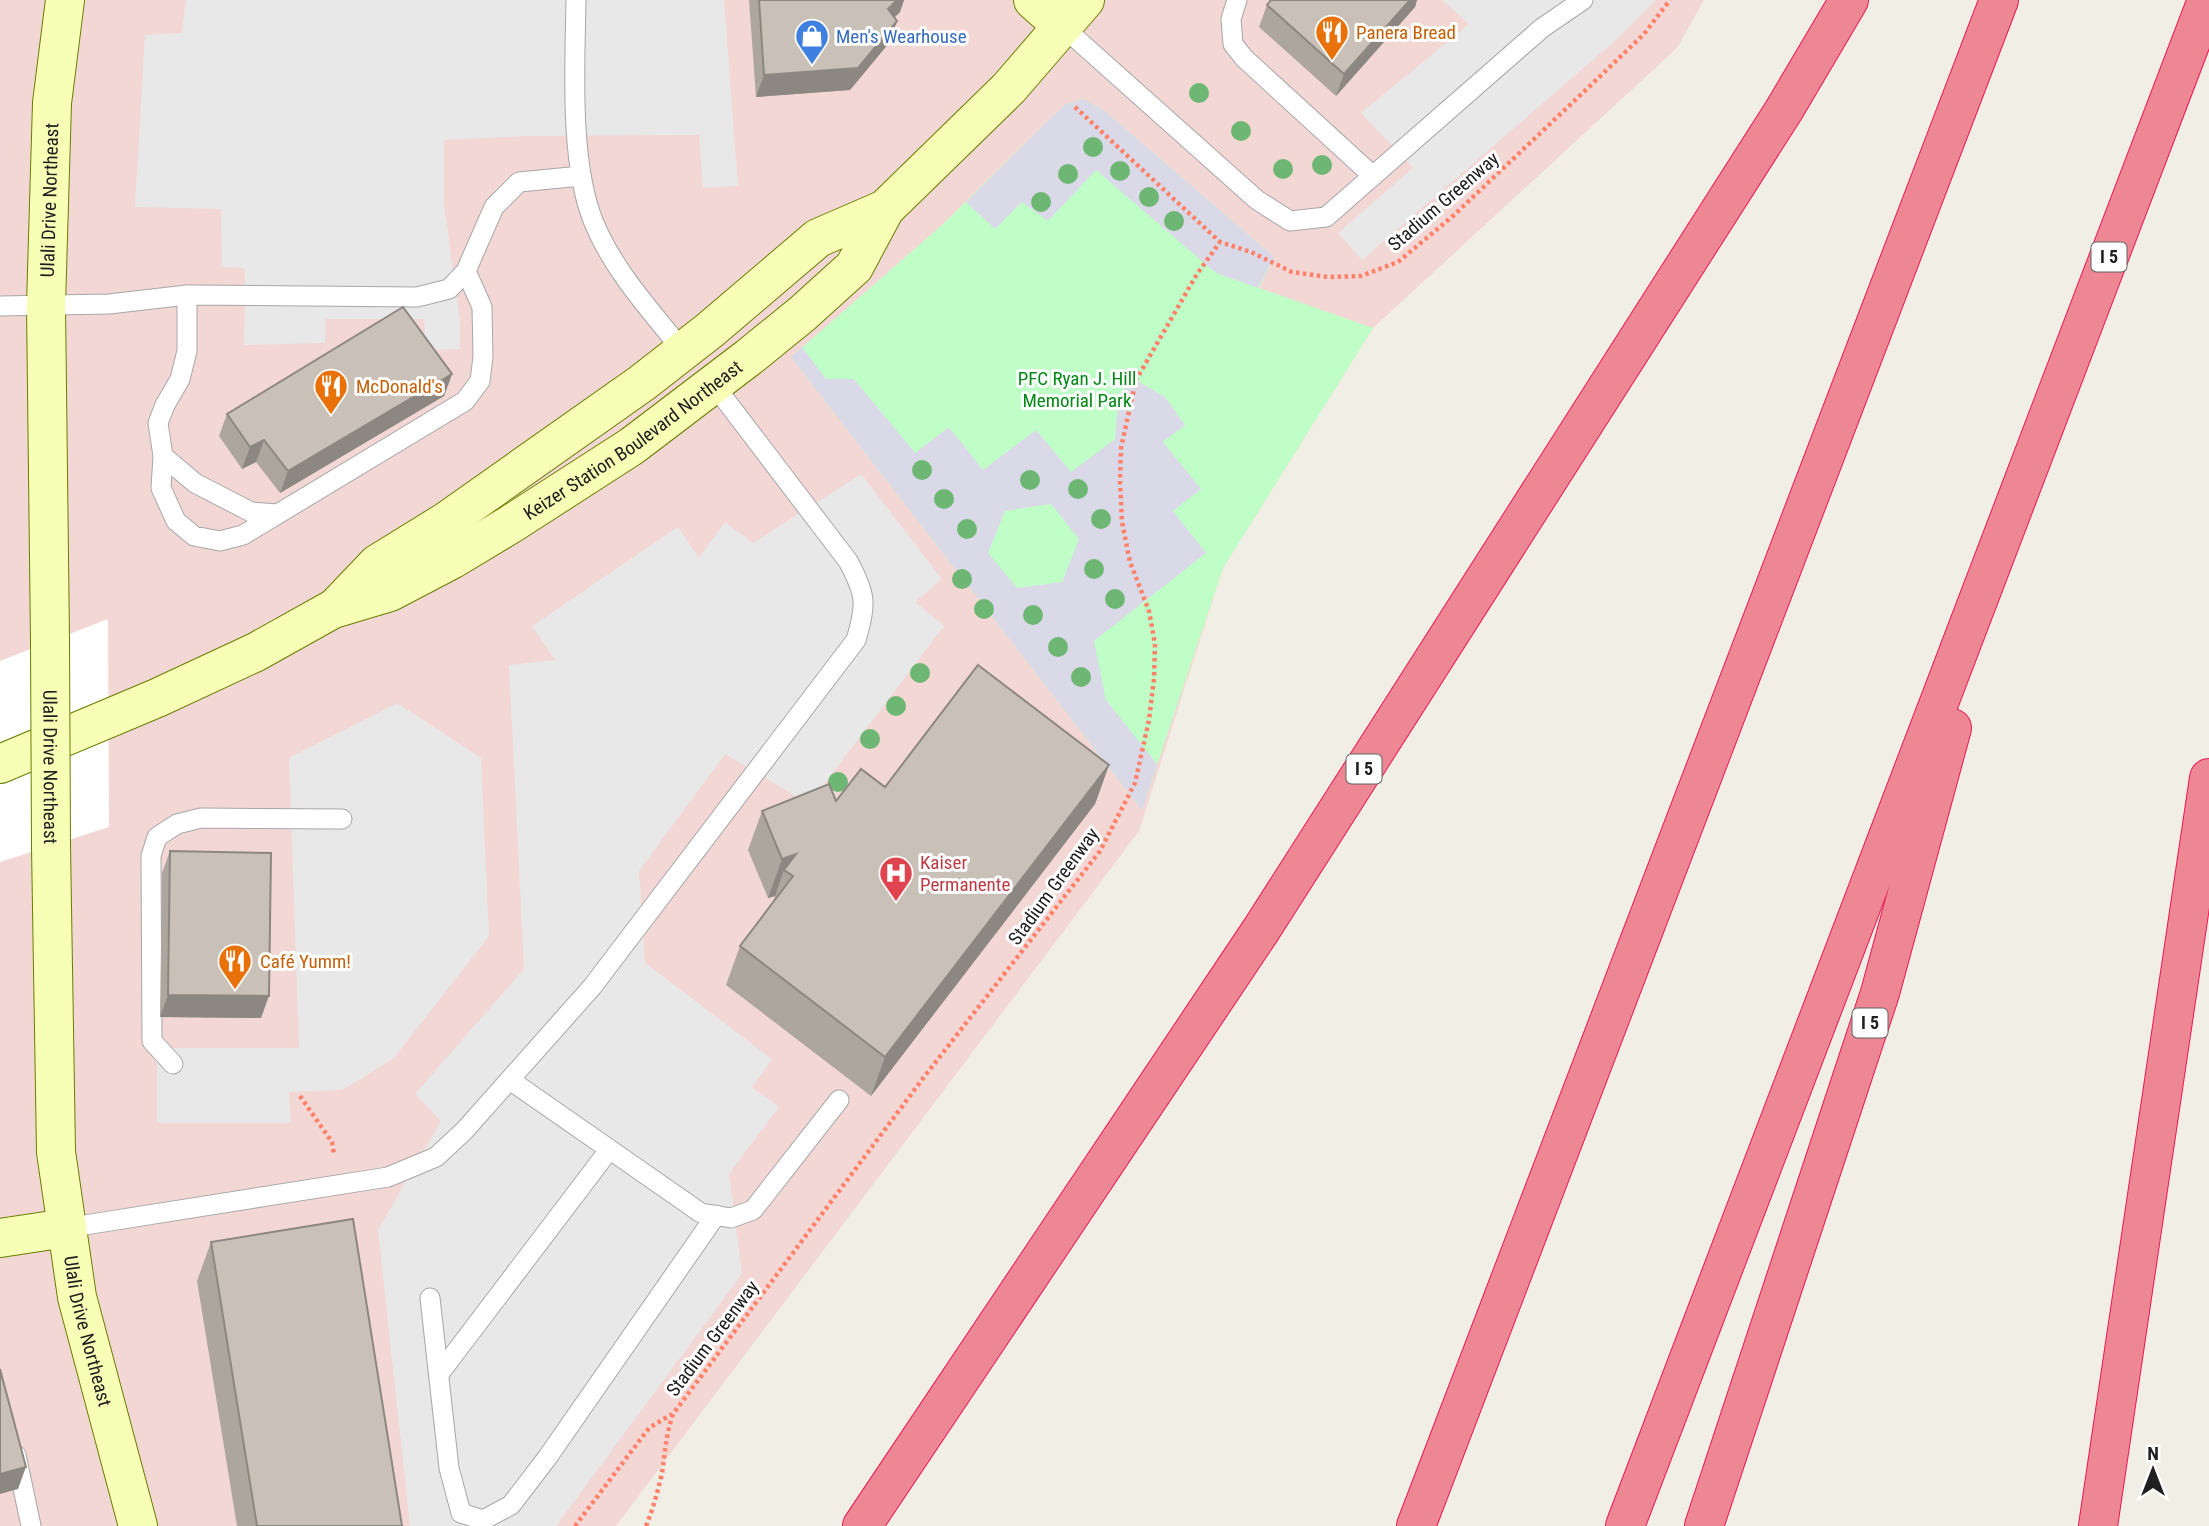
<svg xmlns="http://www.w3.org/2000/svg" width="2209" height="1526" font-family="'Roboto Condensed',sans-serif">
	<rect width="100%" height="100%" fill="#f1eee5"/>
	<polygon fill="#f3d7d4" points="0,0 1704,0 1677,48 1373,328 1223,568 1139,831 616,1526 0,1526"/>
	<polygon fill="#c0fec8" points="1084,99 1106,112 1274,257 1259,288 1373,328 1223,568 1142,810 791,357 942,225 1053,116 1066,104"/>
	<g fill="#e8e8e8">
		<polygon points="186,0 724,0 738,186 703,188 699,135 528,136 444,140 444,205 460,320 460,349 426,350 424,319 326,319 325,343 244,345 245,268 222,267 221,209 135,207 145,35 182,33"/>
		<polygon points="1442,0 1656,0 1617,39 1362,260 1338,233 1413,168 1361,113 1469,24"/>
		<polygon points="861,474 942,579 915,602 944,626 809,804 725,754 639,871 645,963 772,1059 752,1087 779,1107 729,1174 742,1274 556,1526 410,1526 378,1230 441,1121 415,1094 524,969 509,665 555,660 532,626 678,527 699,558 725,522 753,543"/>
		<polygon points="397,703 481,758 489,936 393,1059 342,1090 289,1092 291,1123 157,1123 157,1048 299,1048 289,758"/>
	</g>
	<g fill="#dad9e7" fill-rule="evenodd">
		<polygon points="1084,99 1106,112 1274,257 1258,288 1216,273 1096,170 1048,221 1022,202 995,229 966,202 1053,116 1066,104"/>
		<path d="M802 347 826 379H854L915 453 949 427 983 470 1036 430 1071 472 1115 439 1117 413 1129 376 1165 397 1185 425 1163 442 1201 489 1173 511 1206 553 1094 641 1106 700 1157 764 1142 810 791 357ZM1051 504 1079 539 1062 582 1017 588 988 553 1005 511Z"/>
	</g>
	<polygon fill="#fff" points="108,619 109,827 0,862 0,661"/>
	<g fill="none" stroke-linecap="round" stroke-linejoin="round">
		<g stroke="#a7a7a7" stroke-width="21">
			<g id="lane">
				<path d="M576 0C575 66 569 162 594 223 614 271 651 311 683 351"/>
				<polyline points="1237,0 1231,19 1233,44 1244,58 1373,176"/>
				<polyline points="1062,26 1257,200 1290,221 1326,217 1542,28 1583,0"/>
				<polyline points="187,295 187,351 180,379 165,405 158,423 163,456 161,488 176,521 194,536 220,541 243,535 465,401 480,381 483,357 482,307 466,271"/>
				<polyline points="0,306 109,304 187,295 417,297 449,289 466,271 494,207 519,182 581,176"/>
				<polyline points="163,456 195,483 251,512 278,514"/>
				<polyline points="173,1064 152,1041 151,856 157,837 177,824 201,818 342,819"/>
				<polyline points="510,1080 701,1213 731,1218 753,1210 839,1100"/>
				<path d="M66 1228 388 1177 436 1157 464 1131 592 987 856 640C867 604 866 594 848 561L714 385"/>
				<polyline points="430,1298 449,1468 461,1513 483,1520 511,1505 547,1458 716,1215"/>
				<polyline points="439,1374 609,1150"/>
				<polyline points="16,1455 31,1526"/>
			</g>
		</g>
		<g stroke="#697e00" stroke-width="40">
			<g id="secondary">
				<polyline points="1033,0 1062,26"/>
				<polyline points="335,608 377,564 445,522 642,383 710,330 818,238 885,209"/>
				<path id="s1" d="M50 641 46 305 52 103 65 0"/>
				<path id="s2" d="M0 764 157 698 256 652 333 609 390 592 453 559 511 524 632 446 749 357 802 314 854 267 885 209 1009 88 1085 0"/>
				<path id="s3" d="M51 846 56 1152 77 1297 138 1526"/>
				<polyline points="0,1238 66,1228"/>
			</g>
		</g>
		<g stroke="#ea1854" stroke-width="40">
			<g id="highway">
				<polyline points="862,1526 1261,930 1784,110 1849,0"/>
				<polyline points="1416,1526 1999,0"/>
				<polyline points="1625,1526 2207,0"/>
				<polyline points="1704,1526 1880,993 1952,728"/>
				<polyline points="2098,1526 2209,778"/>
			</g>
		</g>
		<g stroke="#ff8169" stroke-width="4.5" stroke-dasharray="3.5 3.5" stroke-linecap="butt">
			<polyline points="1075,107 1220,242"/>
			<polyline points="300,1096 332,1142 334,1155"/>
			<polyline points="575,1526 649,1428 672,1414"/>
			<path d="M646 1526C653 1509 658 1491 662 1473 665 1453 666 1434 673 1414L924 1077 1100 851 1135 783 1149 720 1154 679 1155 644 1149 611 1130 562 1122 522 1120 481 1121 448 1136 380 1197 274 1220 242 1251 252 1292 272 1328 277 1361 276 1398 262 1454 215 1591 85 1644 34 1670 0"/>
		</g>
		<use href="#lane" stroke="#fff" stroke-width="19"/>
		<use href="#secondary" stroke="#f7ffb6" stroke-width="38"/>
		<use href="#highway" stroke="#ee8794" stroke-width="38"/>
		<g stroke="#697e00" stroke-width="40" stroke-linecap="butt">
			<g id="secondary-bridge">
				<path id="s4" d="M50 641 51 846"/>
			</g>
		</g>
		<use href="#secondary-bridge" stroke="#f7ffb6" stroke-width="38"/>
	</g>
	<g fill="#6eb673">
		<circle cx="1199" cy="93" r="10"/>
		<circle cx="1241" cy="131" r="10"/>
		<circle cx="1093" cy="147" r="10"/>
		<circle cx="1322" cy="165" r="10"/>
		<circle cx="1283" cy="169" r="10"/>
		<circle cx="1120" cy="171" r="10"/>
		<circle cx="1068" cy="174" r="10"/>
		<circle cx="1149" cy="197" r="10"/>
		<circle cx="1041" cy="202" r="10"/>
		<circle cx="1174" cy="221" r="10"/>
		<circle cx="922" cy="470" r="10"/>
		<circle cx="1030" cy="480" r="10"/>
		<circle cx="1078" cy="489" r="10"/>
		<circle cx="944" cy="499" r="10"/>
		<circle cx="1101" cy="519" r="10"/>
		<circle cx="967" cy="529" r="10"/>
		<circle cx="1094" cy="569" r="10"/>
		<circle cx="962" cy="579" r="10"/>
		<circle cx="1115" cy="599" r="10"/>
		<circle cx="984" cy="609" r="10"/>
		<circle cx="1033" cy="615" r="10"/>
		<circle cx="1058" cy="647" r="10"/>
		<circle cx="920" cy="673" r="10"/>
		<circle cx="1081" cy="677" r="10"/>
		<circle cx="896" cy="706" r="10"/>
		<circle cx="870" cy="739" r="10"/>
		<circle cx="838" cy="782" r="10"/>
	</g>
	<g fill="#ada69e">
		<polygon points="749,0 904,0 900,12 894,18 897,21 889,43 850,90 756,97"/>
		<polygon points="1271,0 1417,0 1415,7 1336,96 1259,27 1267,5"/>
		<polygon points="452,374 444,396 280,493 256,462 242,469 219,436 227,414"/>
		<polygon points="1109,765 1095,804 871,1096 726,985 740,946 772,905 775,896 768,898 748,850 762,811 836,801 885,787"/>
		<polygon points="170,851 261,1018 160,1017 162,873"/>
		<polygon points="211,1242 402,1526 237,1526 197,1281"/>
	</g>
	<g fill="#8d8781">
		<polygon points="897,0 904,0 900,12 880,31 888,9"/>
		<polygon points="1410,0 1417,0 1415,7 1336,96 1344,74"/>
		<polygon points="897,21 889,43 850,90 756,97 764,75"/>
		<polygon points="452,374 444,396 280,493 288,471"/>
		<polygon points="264,440 256,462 242,469 250,447"/>
		<polygon points="1109,765 1095,804 871,1096 885,1057"/>
		<polygon points="796,854 784,870 775,896 768,898 782,859"/>
		<polygon points="168,995 269,996 261,1018 160,1017"/>
		<polygon points="26,1467 18,1489 0,1494 0,1474"/>
	</g>
	<g fill="#c9c1b8" stroke="#8d8781" stroke-width="2">
		<polygon points="759,0 897,0 888,9 897,21 858,68 764,75"/>
		<polygon points="1271,0 1410,0 1344,74 1267,5"/>
		<polygon points="403,307 452,374 288,471 264,440 250,447 227,414"/>
		<polygon points="978,665 1109,765 885,1057 740,946 793,876 784,870 796,854 782,859 762,811 829,784 836,801 861,769 885,787"/>
		<polygon points="170,851 271,853 269,996 168,995"/>
		<polygon points="353,1219 402,1526 257,1526 211,1242"/>
		<polygon points="0,1369 26,1467 0,1474"/>
	</g>
	<defs>
		<g id="restaurant-pin" transform="scale(1.75)"><path d="M0 17L-7.5 6A9.5 9.5 0 1 1 7.5 6Z" fill="#e8710a" stroke="#fff"/><path d="M-5-6h1v4h1v-4h1v4h1v-4h1v5L-1.5 .5V6h-2V.5L-5-1ZM5-6V6H3V1.5H1.5Q1.5-4 5-6Z" fill="#fff"/></g>
		<g id="shop-pin" transform="scale(1.75)"><path d="M0 17L-7.5 6A9.5 9.5 0 1 1 7.5 6Z" fill="#3f7fe0" stroke="#fff"/><path d="M-5-2.5h2.3a2.7 3.5 0 0 1 5.4 0H5L5.5 6h-11ZM-1.5-2.5h3a1.5 2.3 0 0 0-3 0Z" fill="#fff"/></g>
		<g id="hospital-pin" transform="scale(1.75)"><path d="M0 17L-7.5 6A9.5 9.5 0 1 1 7.5 6Z" fill="#e0444e" stroke="#fff"/><path d="M-5-5h3v3.5h4V-5h3V5h-3V1.5h-4V5h-3Z" fill="#fff"/></g>
	</defs>
	<g fill-rule="evenodd">
		<use href="#restaurant-pin" x="1332" y="32"/>
		<use href="#shop-pin" x="812" y="36"/>
		<use href="#restaurant-pin" x="331" y="386"/>
		<use href="#hospital-pin" x="896" y="873"/>
		<use href="#restaurant-pin" x="235" y="961"/>
	</g>
	<g text-anchor="middle" stroke-width="6" stroke-linejoin="round" paint-order="stroke">
		<g fill="#fff" stroke="#636363" stroke-width="2">
			<rect x="2091.5" y="242.5" width="35" height="29" rx="5"/>
			<rect x="1346.5" y="754.5" width="35" height="29" rx="5"/>
			<rect x="1852.5" y="1008.5" width="35" height="29" rx="5"/>
		</g>
		<g font-size="18" font-weight="bold" fill="#202020">
			<text x="2109" y="263">I 5</text>
			<text x="1364" y="775">I 5</text>
			<text x="1870" y="1029">I 5</text>
		</g>
		<g font-size="19" fill="#c56008" stroke="#fff" text-anchor="start">
			<text x="1356" y="39">Panera Bread</text>
			<text x="356" y="393">McDonald's</text>
			<text x="260" y="968">Café Yumm!</text>
		</g>
		<g font-size="19" fill="#366cbe" stroke="#fff" text-anchor="start">
			<text x="836" y="43">Men's Wearhouse</text>
		</g>
		<g font-size="19" fill="#202020" stroke="#fff">
			<text dy="7" stroke="none"><textPath href="#s1" startOffset="441">Ulali Drive Northeast</textPath></text>
			<text transform="translate(1443 201) rotate(-41)" y="7">Stadium Greenway</text>
			<text dy="7" stroke="none"><textPath href="#s2" startOffset="714">Keizer Station Boulevard Northeast</textPath></text>
			<text dy="7" stroke="none"><textPath href="#s4" startOffset="126">Ulali Drive Northeast</textPath></text>
			<text transform="translate(1053 886) rotate(-54)" y="7">Stadium Greenway</text>
			<text dy="7" stroke="none"><textPath href="#s3" startOffset="488">Ulali Drive Northeast</textPath></text>
			<text transform="translate(712 1338) rotate(-53)" y="7">Stadium Greenway</text>
		</g>
		<g font-size="19" fill="#028915" stroke="#fff">
			<text x="1077" y="385">PFC Ryan J. Hill<tspan x="1077" dy="22">Memorial Park</tspan></text>
		</g>
		<g font-size="19" fill="#be3a42" stroke="#fff" text-anchor="start">
			<text x="920" y="869">Kaiser<tspan x="920" dy="22">Permanente</tspan></text>
		</g>
	</g>
	<g transform="translate(2153 1470)" stroke="#ffffff" stroke-width="5" paint-order="stroke">
	<path d="M0-5L12 26L0 18L-12 26Z" fill="#202020"/>
	<text y="-10" font-size="19" font-weight="bold" text-anchor="middle" fill="#202020">N</text>
	</g>
</svg>
